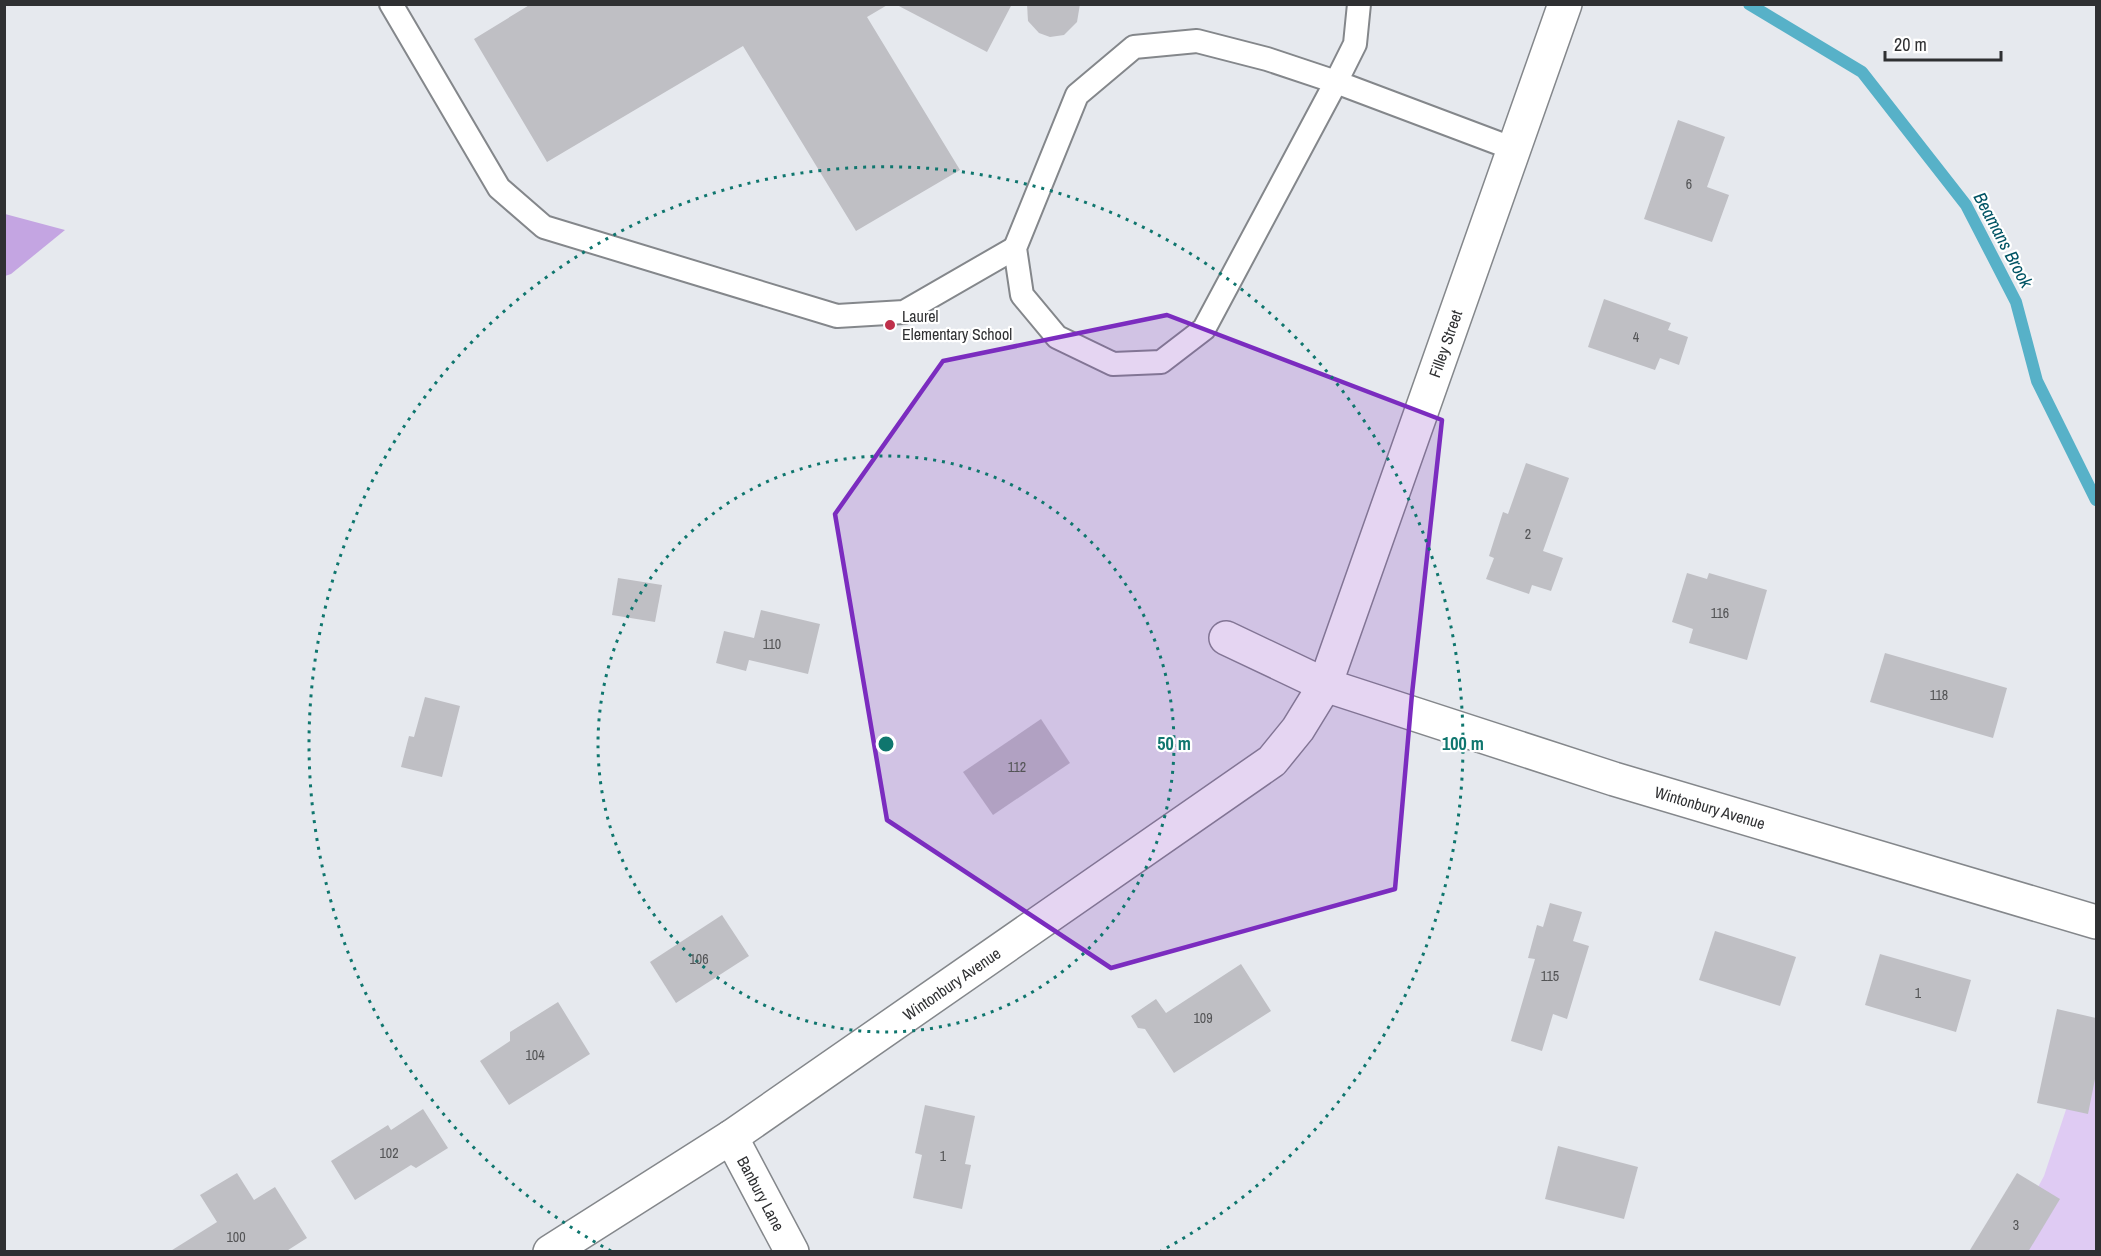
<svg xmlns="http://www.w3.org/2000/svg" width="2101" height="1256" font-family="'Archivo Narrow',sans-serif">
	<rect width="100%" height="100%" fill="#e6e9ee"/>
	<polygon fill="#dfcbf3" points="2096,1019 2096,1251 2003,1252 2044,1176"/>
	<polygon fill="#c4a5e2" points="5,214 65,230 11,274 5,276"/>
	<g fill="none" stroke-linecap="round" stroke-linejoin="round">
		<polyline stroke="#57b1c8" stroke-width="12" points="1749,4 1862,72 1966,205 2016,302 2037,381 2096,500"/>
	</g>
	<g fill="#bfbfc4">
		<polygon points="531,4 889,4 867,17 960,170 856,231 743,46 547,162 474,39"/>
		<polygon points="895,4 1012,4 987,52"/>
		<polygon points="1027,4 1080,4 1077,22 1064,35 1050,37 1039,33 1028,21"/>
		<polygon points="1678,120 1725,137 1707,187 1729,195 1712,242 1644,219"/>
		<polygon points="1604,299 1671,323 1668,330 1688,337 1679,365 1660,358 1655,370 1588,347"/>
		<polygon points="1526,463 1569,478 1543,551 1563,558 1551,591 1532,585 1529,594 1486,579 1494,558 1489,556 1503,512 1508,514"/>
		<polygon points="1687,573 1707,579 1709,573 1767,590 1747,660 1689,643 1693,629 1672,622"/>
		<polygon points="618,578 662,585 655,622 612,615"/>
		<polygon points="761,610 820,624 808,674 749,660 746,671 716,663 724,631 754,638"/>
		<polygon points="1885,653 2007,688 1993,738 1870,702"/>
		<polygon points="425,697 460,706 442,777 401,767 409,736 414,737"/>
		<polygon points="1041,719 1070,763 993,815 963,772"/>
		<polygon points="1550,903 1582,912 1573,941 1589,946 1567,1019 1553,1014 1542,1051 1511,1041 1535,959 1528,958 1537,925 1543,927"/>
		<polygon points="722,915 749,956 676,1003 650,962"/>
		<polygon points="1715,931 1796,957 1780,1006 1699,980"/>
		<polygon points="1880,954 1971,980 1956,1032 1865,1005"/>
		<polygon points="1241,964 1271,1011 1174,1073 1145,1029 1138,1028 1131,1016 1156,999 1166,1013"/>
		<polygon points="558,1002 590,1054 509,1105 480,1061 510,1041 510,1032"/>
		<polygon points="2057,1009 2096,1018 2096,1074 2088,1114 2037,1103"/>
		<polygon points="925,1105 975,1116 965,1164 971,1165 962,1209 913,1198 922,1155 915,1153"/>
		<polygon points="423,1109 448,1148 416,1168 411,1165 355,1200 331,1161 388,1125 391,1130"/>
		<polygon points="1558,1146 1638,1167 1624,1219 1545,1199"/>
		<polygon points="237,1173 254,1200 275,1187 307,1238 285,1252 169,1252 217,1222 200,1195"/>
		<polygon points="2017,1173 2060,1199 2028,1252 1973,1252 1970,1250"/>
	</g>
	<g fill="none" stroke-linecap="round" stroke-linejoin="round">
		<g stroke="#84878b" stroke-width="26">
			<g id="service">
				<polyline points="391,4 499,188 544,227 837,316 904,312 1015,248"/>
				<polyline points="1359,4 1355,44 1336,82 1514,149"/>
				<polygon points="1197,41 1267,59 1336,82 1204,329 1161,362 1113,364 1057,337 1022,295 1015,248 1077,95 1134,47"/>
			</g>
		</g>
		<g stroke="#84878b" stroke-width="36">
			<g id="minor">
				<polyline points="1226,638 1325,685"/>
				<path id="s1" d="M731 1137 792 1252"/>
			</g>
		</g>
		<g stroke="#84878b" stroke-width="36">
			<g id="tertiary">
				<path id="s2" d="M1325 685 1614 779 2096 922"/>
				<path id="s3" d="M550 1252 731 1137 1272 761 1298 729 1325 685 1565 4"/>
			</g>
		</g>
		<use href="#service" stroke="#fff" stroke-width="22"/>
		<use href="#minor" stroke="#fff" stroke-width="33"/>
		<use href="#tertiary" stroke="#fff" stroke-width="33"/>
	</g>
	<path fill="#7b2cbf" fill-opacity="0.2" stroke="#7b2cbf" stroke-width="4.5" stroke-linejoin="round" d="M1167 315 1442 420 1412 694 1395 889 1111 968 887 820 835 514 943 361Z"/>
	<g fill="none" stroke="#0f766e" stroke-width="3" stroke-dasharray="3 6">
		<circle cx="886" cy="744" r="288"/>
		<path d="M611 1251A577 577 0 1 1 1161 1251"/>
	</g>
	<circle fill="#bf2f4a" stroke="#fff" stroke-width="2" cx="890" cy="325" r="6"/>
	<g text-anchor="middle" stroke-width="4.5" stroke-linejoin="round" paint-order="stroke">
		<g font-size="14" fill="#535456">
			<text x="1689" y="189">6</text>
			<text x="1636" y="342">4</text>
			<text x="1528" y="539">2</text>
			<text x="1720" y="618">116</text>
			<text x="772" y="649">110</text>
			<text x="1939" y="700">118</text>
			<text x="1017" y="772">112</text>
			<text x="699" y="964">106</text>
			<text x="1550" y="981">115</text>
			<text x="1918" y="998">1</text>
			<text x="1203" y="1023">109</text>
			<text x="535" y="1060">104</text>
			<text x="389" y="1158">102</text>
			<text x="943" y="1161">1</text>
			<text x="2016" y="1230">3</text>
			<text x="236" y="1242">100</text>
		</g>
		<g font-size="16" fill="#2f3032" stroke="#fff" text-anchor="start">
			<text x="902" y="322">Laurel<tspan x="902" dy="18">Elementary School</tspan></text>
		</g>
		<g font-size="16" fill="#2f3032" stroke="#fff">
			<text dy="6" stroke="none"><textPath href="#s3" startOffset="1328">Filley Street</textPath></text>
			<text dy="6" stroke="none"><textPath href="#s2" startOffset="404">Wintonbury Avenue</textPath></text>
			<text dy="6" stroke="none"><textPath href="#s3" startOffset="483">Wintonbury Avenue</textPath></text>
			<text dy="6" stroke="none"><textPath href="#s1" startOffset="64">Banbury Lane</textPath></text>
		</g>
		<g font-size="18" font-style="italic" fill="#005464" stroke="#fff">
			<text transform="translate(2003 240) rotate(62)" y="6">Beamans Brook</text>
		</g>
	</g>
	<circle cx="886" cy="744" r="9" fill="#0f766e" stroke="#fff" stroke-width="3"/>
	<g font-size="18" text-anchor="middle" font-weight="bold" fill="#0f766e" stroke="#fff" stroke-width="4.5" stroke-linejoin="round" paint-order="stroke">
		<text x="1174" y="750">50 m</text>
		<text x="1463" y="750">100 m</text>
	</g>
	<rect width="2101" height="1256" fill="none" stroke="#2f3032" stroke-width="12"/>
	<path d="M1885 51v9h116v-9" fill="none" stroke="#2f3032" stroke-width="3"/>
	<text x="1894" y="51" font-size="18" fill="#2f3032" stroke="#ffffff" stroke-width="4.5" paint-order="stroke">20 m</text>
</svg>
